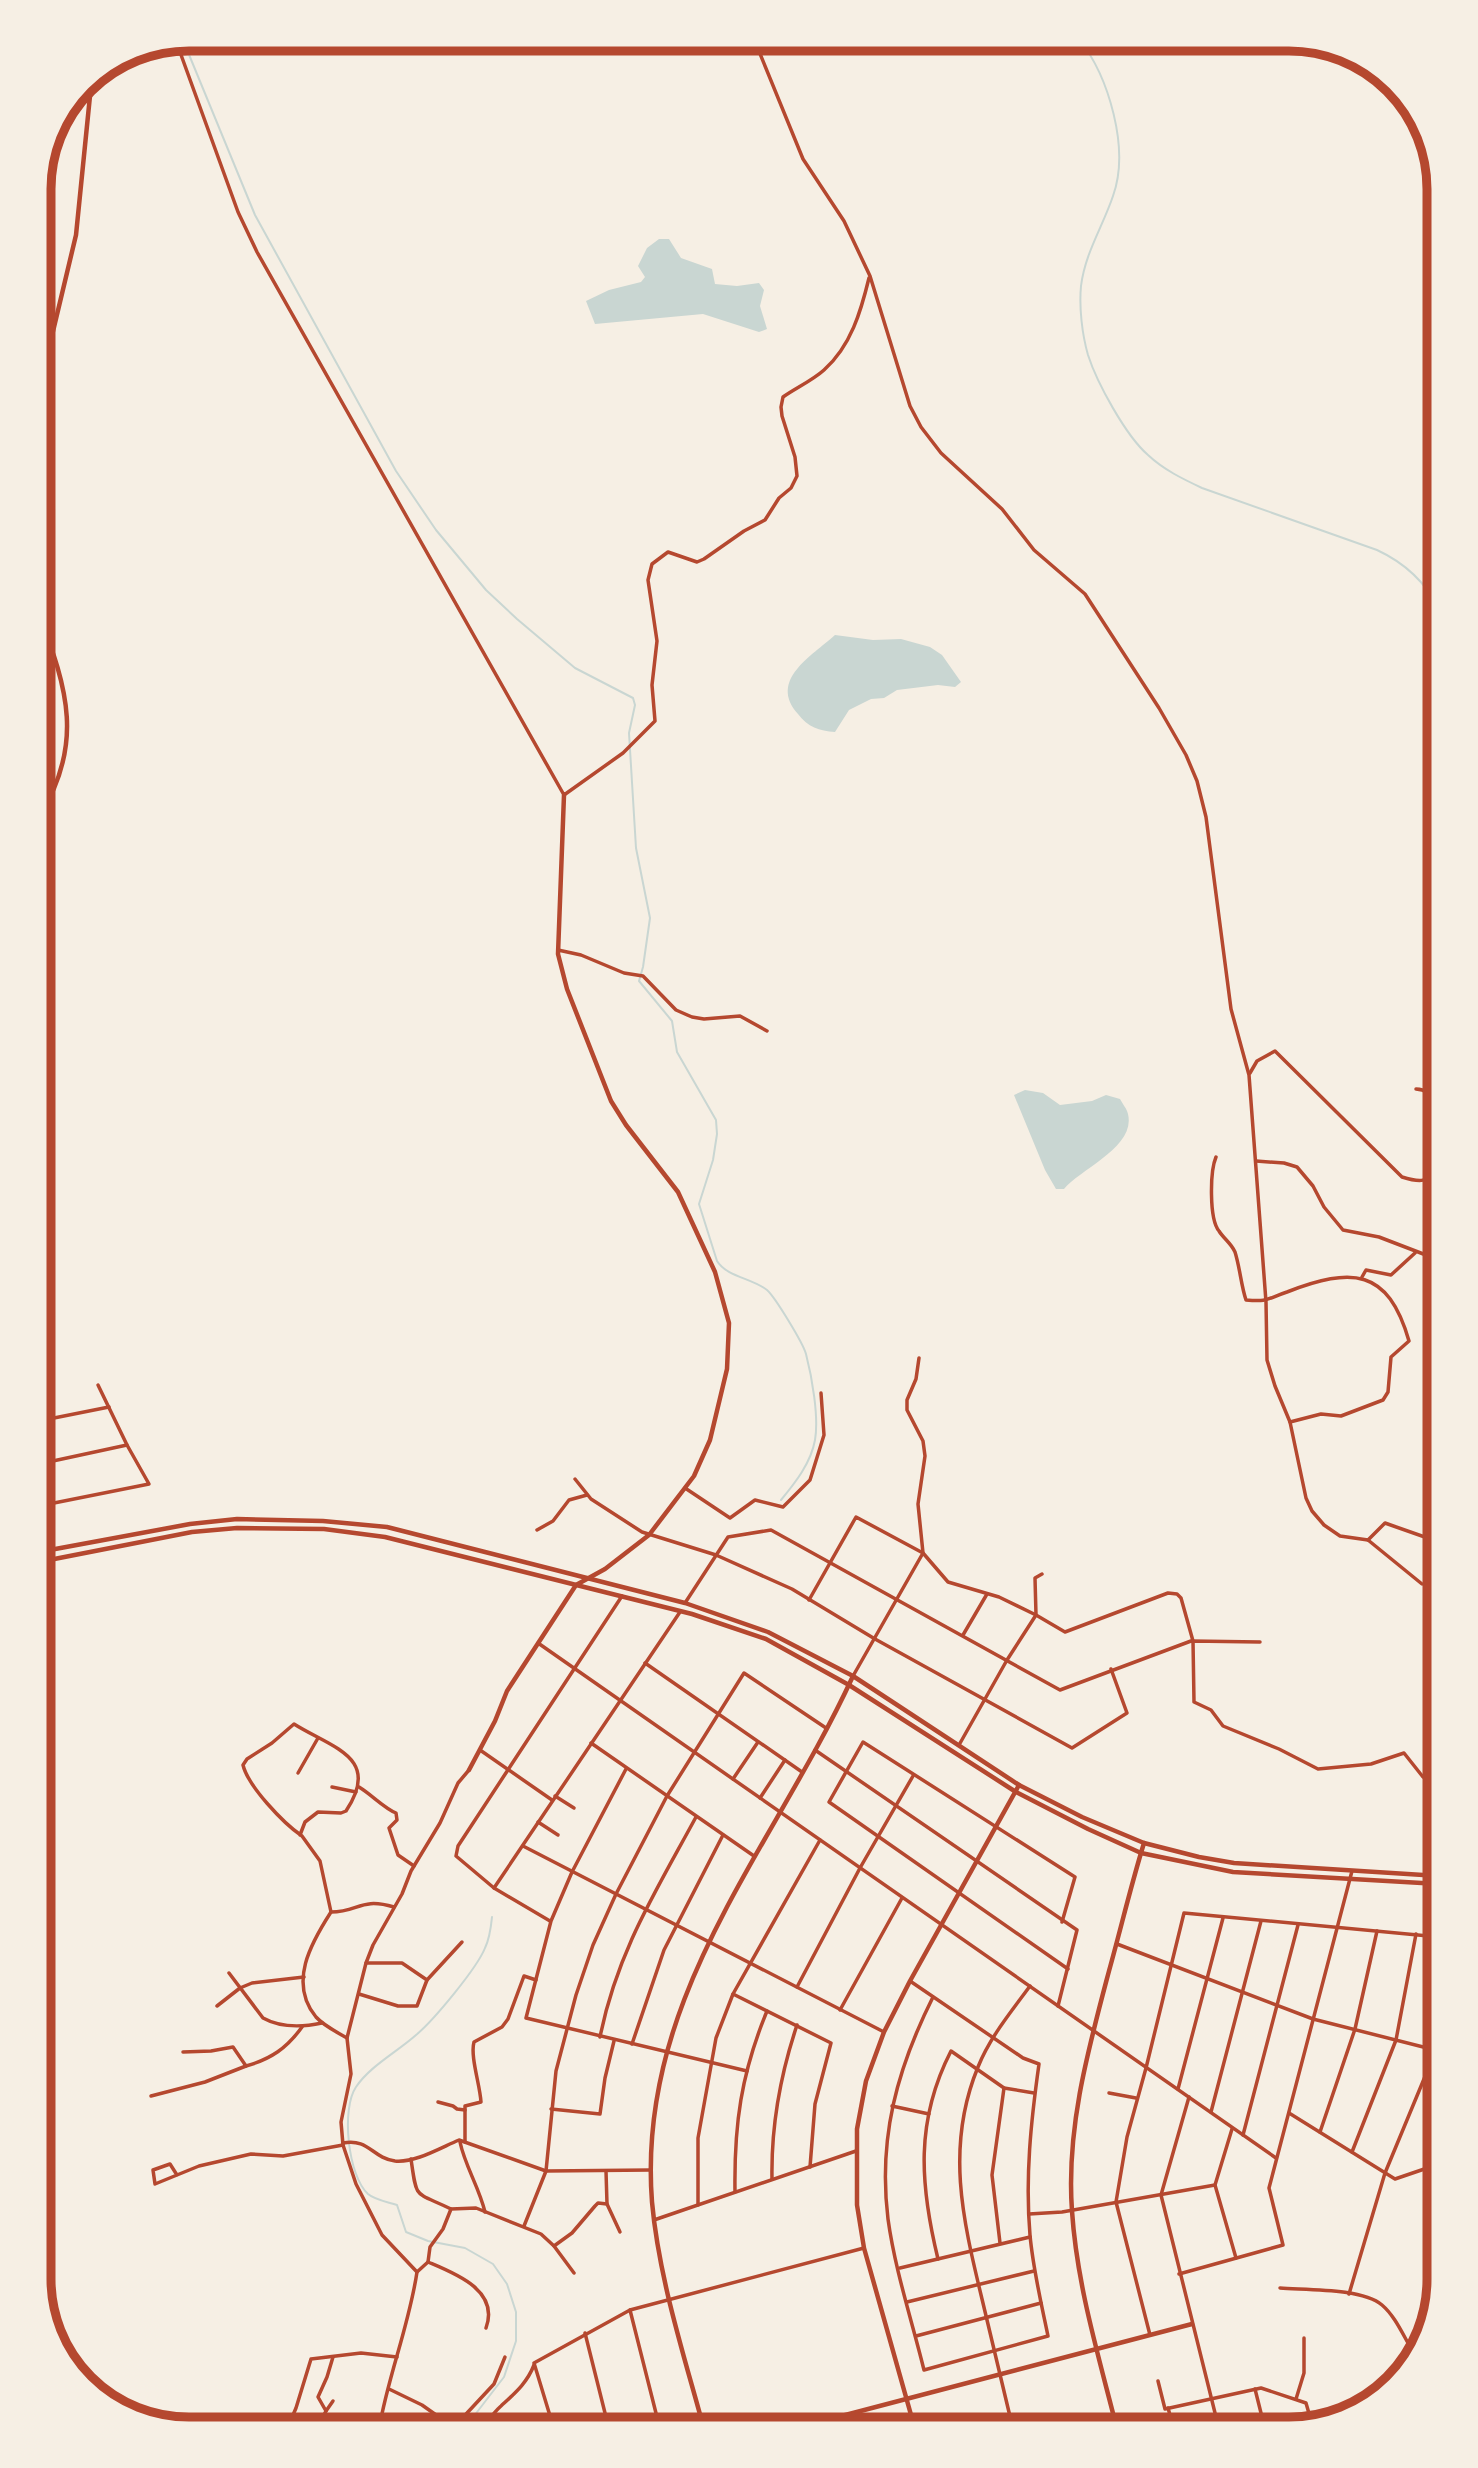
<svg xmlns="http://www.w3.org/2000/svg" width="1478" height="2468" font-family="Lato,sans-serif">
	<rect width="100%" height="100%" fill="#f6efe4"/>
	<g fill="#c9d6d2">
		<polygon points="659,239 669,239 681,258 712,269 715,284 737,286 759,283 764,290 760,306 767,329 759,332 703,314 595,324 586,301 609,290 641,282 645,277 638,266 647,248"/>
		<path d="M835 635 873 640 901 639 930 647 942 655 961 682 955 687 938 685 897 690 884 698 871 699 849 710 835 732C819 731 808 727 798 714 768 680 812 656 835 635Z"/>
		<path d="M1025 1090 1043 1093 1060 1105 1092 1101 1106 1095 1120 1099C1122 1103 1127 1109 1128 1114 1136 1147 1080 1169 1064 1189H1056L1045 1170 1014 1095Z"/>
	</g>
	<g fill="none" stroke-linecap="round" stroke-linejoin="round">
		<g stroke="#c9d6d2" stroke-width="2">
			<path d="M1079 39C1109 77 1130 149 1113 196 1103 226 1085 253 1081 286 1079 307 1082 334 1088 355 1097 383 1126 436 1148 455 1164 470 1183 479 1202 488L1377 550C1405 563 1425 581 1439 609"/>
			<path d="M183 40 255 215 396 471 436 530 486 590 517 619 575 668 633 698 635 705 629 733 636 848 650 918 643 967 639 981 672 1021 677 1052 716 1120 717 1134 713 1160 699 1204 717 1261C727 1277 752 1278 767 1290 775 1297 803 1343 806 1354 812 1377 819 1417 815 1440 811 1463 795 1483 781 1500"/>
			<path d="M464 2429 504 2377 516 2341V2312L507 2284 493 2264 465 2248 428 2241 406 2232 397 2205C388 2202 375 2200 368 2194 348 2176 341 2109 356 2087 370 2066 397 2052 416 2035 434 2020 477 1968 485 1948 490 1938 491 1927 492 1917"/>
		</g>
		<g stroke="#b5482f" stroke-width="3.5">
			<polyline points="754,39 803,159 844,221 870,276 910,406 921,427 941,453 1002,509 1034,550 1085,594 1159,708 1186,755 1197,781 1206,817 1231,1009 1249,1075 1266,1302 1267,1360 1275,1386 1290,1422 1306,1498 1312,1511 1324,1525 1340,1536 1368,1540 1422,1584"/>
			<path d="M176 41 238 212 257 252 564 795 623 753 655 721 652 685 657 641 648 580 652 564 668 552 697 562 704 559 744 531 765 520 779 498 791 488 797 476 795 457 782 416 781 407 783 397C796 388 813 380 824 370 851 346 861 311 869 278"/>
			<polyline points="558,950 581,955 624,973 643,976 676,1010 692,1017 704,1019 740,1016 767,1031"/>
			<path d="M1250 1073 1257 1061 1275 1051 1402 1177C1418 1182 1425 1182 1439 1174"/>
			<path d="M1416 1089C1439 1090 1435 1113 1434 1130 1433 1139 1436 1146 1439 1153"/>
			<path d="M1216 1157C1210 1171 1209 1219 1219 1231 1224 1239 1231 1243 1235 1252 1240 1268 1241 1285 1246 1300 1269 1302 1266 1299 1287 1292 1352 1267 1388 1268 1409 1341L1391 1357 1388 1392 1383 1400 1341 1416 1321 1414 1290 1422"/>
			<polyline points="1256,1161 1284,1163 1297,1167 1313,1186 1324,1207 1343,1230 1379,1237 1439,1260"/>
			<polyline points="1362,1277 1366,1270 1391,1275 1415,1253"/>
			<polyline points="39,1421 109,1407"/>
			<polyline points="39,1464 127,1445"/>
			<polyline points="575,1479 591,1499 642,1532 716,1555 792,1589 875,1639 1072,1748 1127,1713 1111,1669"/>
			<polyline points="685,1488 730,1518 755,1500 783,1507 810,1480 824,1435 821,1393"/>
			<polyline points="39,1506 149,1484 127,1445 98,1385"/>
			<polyline points="537,1530 553,1521 569,1500 587,1495"/>
			<polyline points="1368,1540 1385,1523 1439,1542"/>
			<polyline points="39,1594 50,1582 51,1567 49,1560"/>
			<polyline points="809,1600 856,1517 923,1553 948,1582 999,1597 1036,1615 1065,1632 1168,1593 1177,1594 1181,1598 1193,1641 1194,1702 1211,1710 1223,1726 1279,1749 1318,1769 1371,1764 1404,1753 1423,1777 1439,1782"/>
			<polyline points="685,1603 728,1537 771,1530 1060,1690 1191,1641 1260,1642"/>
			<polyline points="963,1635 987,1594"/>
			<polyline points="538,1643 1276,2158"/>
			<polyline points="645,1663 802,1772"/>
			<polyline points="853,1676 923,1553 918,1504 925,1456 923,1441 907,1410 907,1400 916,1379 919,1358"/>
			<polyline points="591,1743 754,1856"/>
			<polyline points="959,1745 1007,1660 1036,1615 1035,1578 1042,1574"/>
			<polyline points="480,1750 552,1800"/>
			<polyline points="815,1750 1077,1930 1058,2006"/>
			<polyline points="626,1769 572,1872 551,1921 526,2018 747,2071"/>
			<polyline points="298,1773 318,1738"/>
			<polyline points="733,1779 758,1742"/>
			<polyline points="332,1787 356,1792"/>
			<path d="M359 1787C372 1795 384 1808 396 1813L397 1820 389 1828 398 1855 414 1866"/>
			<polyline points="555,1796 574,1808"/>
			<polyline points="760,1798 785,1760"/>
			<polyline points="538,1822 558,1835"/>
			<path d="M300 1835 305 1822 318 1812 341 1813 346 1811C382 1757 332 1748 294 1724L272 1743 247 1759 243 1765C248 1786 283 1823 302 1836L320 1861 331 1912"/>
			<polyline points="523,1846 884,2032"/>
			<polyline points="494,1888 680,1612"/>
			<polyline points="550,1921 494,1888 456,1856 458,1846 622,1596"/>
			<polyline points="1062,1922 1075,1877 863,1742 829,1802 1068,1969"/>
			<polyline points="1117,1944 1313,2019 1439,2051"/>
			<polyline points="366,1963 402,1963 427,1980"/>
			<path d="M229 1973 263 2018C281 2028 303 2027 322 2023"/>
			<path d="M910 1981 1023 2058 1039 2064C1031 2121 1025 2177 1030 2235 1033 2269 1041 2302 1048 2336L924 2370C912 2321 895 2270 888 2219 878 2138 897 2069 933 1997"/>
			<polyline points="797,1987 860,1868 913,1776"/>
			<polyline points="359,1994 398,2006 417,2006 427,1980 462,1942"/>
			<polyline points="733,1994 831,2043 815,2104 810,2167"/>
			<polyline points="217,2006 240,1988 252,1983 304,1977"/>
			<polyline points="840,2010 902,1898"/>
			<path d="M600 2037C617 1952 656 1891 696 1817"/>
			<path d="M347 2038C337 2032 324 2026 316 2017 288 1983 311 1943 331 1912 359 1912 360 1897 394 1907"/>
			<polyline points="632,2044 664,1950 723,1835"/>
			<path d="M183 2052 211 2051 233 2047 246 2066C271 2059 287 2048 302 2027"/>
			<polyline points="1178,2089 1223,1918"/>
			<polyline points="1109,2093 1136,2098"/>
			<polyline points="151,2096 205,2082 246,2066"/>
			<polyline points="1189,2097 1161,2195 1219,2429"/>
			<polyline points="438,2102 453,2106 457,2109 465,2110"/>
			<polyline points="892,2106 929,2114"/>
			<polyline points="551,2109 600,2114 605,2078 614,2041"/>
			<polyline points="1211,2112 1261,1921"/>
			<polyline points="1289,2113 1395,2179 1439,2164"/>
			<polyline points="1232,2129 1215,2185 1236,2258"/>
			<polyline points="1320,2132 1355,2029 1377,1931"/>
			<polyline points="1243,2135 1298,1925"/>
			<path d="M460 2142C465 2166 479 2187 485 2212"/>
			<path d="M465 2142V2106L481 2102C480 2085 470 2056 474 2042L502 2027 508 2019 524 1976 536 1980"/>
			<path d="M343 2143C369 2138 372 2158 395 2161 415 2163 440 2148 459 2140L546 2171 651 2170"/>
			<polyline points="1352,2152 1396,2040 1416,1934"/>
			<path d="M411 2159C417 2201 414 2191 451 2209"/>
			<polyline points="606,2171 607,2204 620,2232"/>
			<polyline points="177,2175 170,2164 153,2170 155,2184 199,2166 251,2154 283,2156 343,2145"/>
			<path d="M772 2179C771 2126 780 2076 797 2025"/>
			<path d="M735 2192C734 2125 741 2074 767 2011"/>
			<polyline points="698,2205 698,2138 716,2038 733,1994 820,1840"/>
			<polyline points="1029,2214 1062,2212 1215,2185"/>
			<polyline points="654,2220 856,2151"/>
			<polyline points="524,2226 546,2171 556,2071 576,1995 593,1945 616,1894 667,1796 744,1673 826,1728"/>
			<polyline points="1000,2243 992,2175 1004,2088"/>
			<polyline points="554,2246 572,2233 595,2206 598,2203 607,2204"/>
			<path d="M938 2259C920 2185 915 2121 951 2051L1004 2088 1034 2093"/>
			<path d="M428 2262C454 2273 500 2290 486 2328"/>
			<polyline points="900,2268 1030,2237"/>
			<polyline points="417,2272 428,2262 430,2247 443,2229 451,2209 476,2208 541,2234 554,2246 574,2273"/>
			<polyline points="1179,2274 1283,2245 1269,2188 1352,1871"/>
			<path d="M1280 2288C1306 2290 1362 2288 1382 2305 1395 2316 1403 2335 1412 2350"/>
			<polyline points="1349,2294 1385,2173 1436,2050 1439,2036"/>
			<polyline points="907,2302 1034,2271"/>
			<polyline points="630,2310 660,2429"/>
			<polyline points="585,2333 609,2429"/>
			<polyline points="1150,2335 1116,2202 1127,2137 1146,2068 1184,1913 1439,1937"/>
			<polyline points="916,2336 1041,2303"/>
			<polyline points="1158,2381 1165,2409 1261,2388 1306,2403 1312,2424"/>
			<polyline points="389,2389 422,2405 456,2429"/>
			<polyline points="1255,2389 1265,2429"/>
			<polyline points="1296,2399 1304,2373 1304,2338"/>
			<polyline points="1168,2408 1174,2429"/>
			<polyline points="326,2411 333,2401"/>
			<polyline points="454,2427 494,2384 505,2357"/>
			<polyline points="287,2429 296,2408 311,2359 361,2353 397,2357"/>
			<polyline points="316,2429 326,2411 318,2397 327,2377 333,2357"/>
			<path d="M379 2429C388 2376 409 2326 417 2272L382 2235 356 2184 343 2145 341 2122 351 2074 347 2038 366 1963 373 1945 402 1894 411 1871 440 1823 458 1783 469 1770"/>
			<path d="M482 2429C488 2421 493 2413 501 2406 515 2393 527 2383 534 2365"/>
			<polyline points="554,2429 534,2363 630,2310 864,2248"/>
			<polyline points="1001,2429 1013,2426"/>
			<path d="M1013 2429C1003 2386 992 2342 982 2299 963 2220 945 2147 978 2067 990 2037 1011 2012 1030 1986"/>
		</g>
		<g stroke="#b5482f" stroke-width="4.5">
			<polyline points="39,1552 190,1524 237,1519 323,1521 387,1527 685,1603 768,1632 853,1676 1019,1785 1082,1817 1144,1843 1199,1857 1234,1863 1439,1876"/>
			<polyline points="39,1562 192,1532 237,1528 324,1529 385,1537 692,1614 766,1639 849,1685 1016,1792 1088,1829 1141,1853 1233,1872 1439,1884"/>
			<polyline points="469,1770 495,1721 507,1691 576,1585 605,1569 649,1535 694,1476 710,1440 727,1369 729,1323 715,1272 678,1192 626,1125 611,1101 567,989 558,954 564,795"/>
			<path d="M704 2429C684 2355 659 2279 652 2202 636 1997 773 1850 853 1676"/>
			<polyline points="792,2429 1192,2324"/>
			<polyline points="915,2429 864,2248 857,2205 857,2129 866,2081 884,2032 910,1981 1019,1785"/>
			<path d="M1117 2429C1099 2357 1077 2286 1072 2211 1066 2129 1088 2050 1109 1971 1121 1928 1131 1885 1144 1843"/>
		</g>
		<g stroke="#b5482f" stroke-width="4.5">
			<polyline points="39,390 76,235 92,76"/>
			<path d="M39 817C84 745 68 689 39 615"/>
			<path d="M1413 2364C1413 2345 1416 2320 1431 2307"/>
		</g>
	</g>
	<path d="M0 0H1478V2468H0ZM189 51H1289A138 138 0 0 1 1427 189V2279A138 138 0 0 1 1289 2417H189A138 138 0 0 1 51 2279V189A138 138 0 0 1 189 51Z" fill="#f6efe4" fill-rule="evenodd"/>
	<path fill="none" stroke="#b5482f" stroke-width="9" d="M189 51H1289A138 138 0 0 1 1427 189V2279A138 138 0 0 1 1289 2417H189A138 138 0 0 1 51 2279V189A138 138 0 0 1 189 51Z"/>
</svg>
